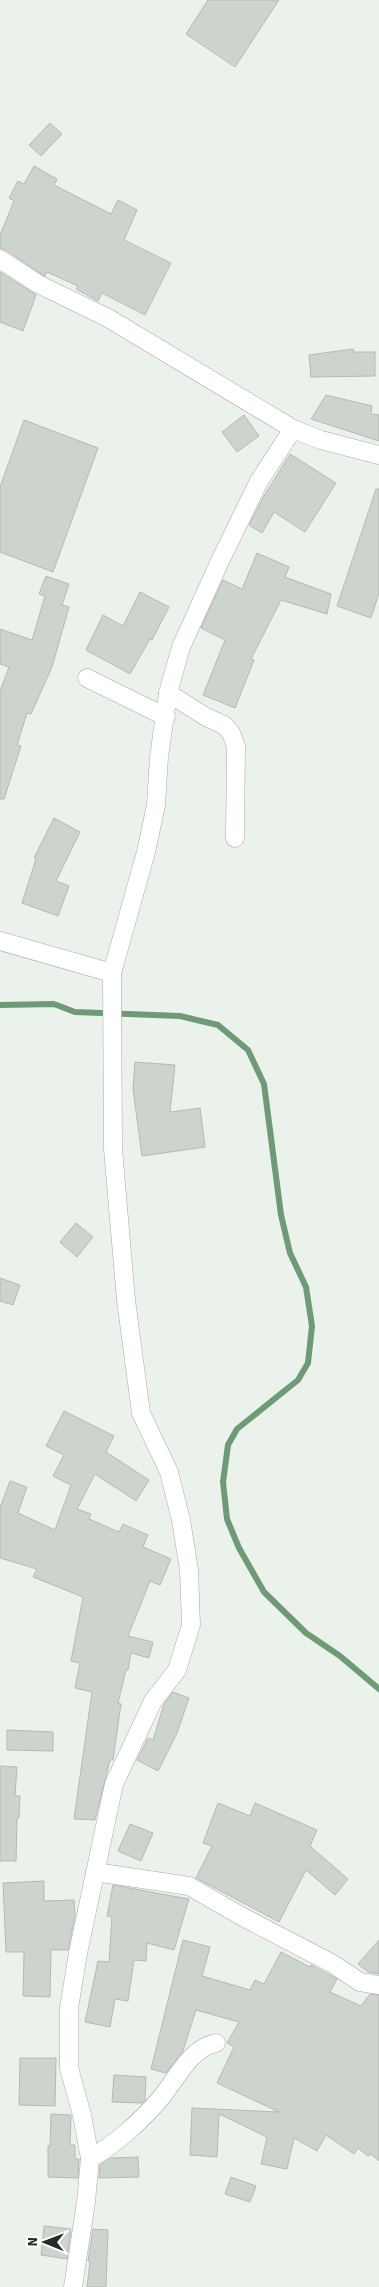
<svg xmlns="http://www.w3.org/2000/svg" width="379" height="2287" font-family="'Source Sans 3',sans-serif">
	<rect width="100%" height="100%" fill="#ebf2ec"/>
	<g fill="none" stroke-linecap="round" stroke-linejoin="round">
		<polyline stroke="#6e9a75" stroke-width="6" points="0,1005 54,1004 75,1012 180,1016 218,1025 248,1050 264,1084 281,1215 290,1253 306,1287 312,1326 308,1363 298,1380 237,1429 228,1445 223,1482 227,1519 239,1548 264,1592 306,1633 340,1656 379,1689"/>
	</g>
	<g fill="#ccd4cd" stroke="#b4bbb5">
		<polygon points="208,0 279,0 235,67 186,34"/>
		<polygon points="50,123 62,134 41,156 29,145"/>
		<polygon points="34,166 57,179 54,185 111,214 118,200 137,210 124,240 171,263 145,315 102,293 98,301 76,289 78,286 47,272 45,276 43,275 6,250 0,248 0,235 14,201 9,198 18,181 24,184"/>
		<polygon points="0,272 36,295 23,331 0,322"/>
		<polygon points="353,349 354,352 375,352 375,376 311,377 309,355"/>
		<polygon points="326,395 372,406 371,414 379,415 379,441 311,419"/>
		<polygon points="244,415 259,436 237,452 222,432"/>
		<polygon points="24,420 98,448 53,572 0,552 0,487"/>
		<polygon points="290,454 336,483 305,532 274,512 262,533 249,525 264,496"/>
		<polygon points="376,489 379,489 379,593 371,618 337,606"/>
		<polygon points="257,553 289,567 285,577 331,594 327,614 281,600 251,659 254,660 235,708 203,695 225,640 201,628 223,580 242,589"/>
		<polygon points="46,576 69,584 62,605 69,607 52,667 31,714 27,713 17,745 21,746 4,799 0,799 0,691 9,667 0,664 0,629 32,640 45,596 39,594"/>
		<polygon points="140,592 169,607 152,640 150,639 130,674 86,650 103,615 123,626"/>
		<polygon points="54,818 80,832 56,881 69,886 58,916 22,903 36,859 34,858"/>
		<polygon points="135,1062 175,1065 170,1112 200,1108 205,1147 142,1156 133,1089"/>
		<polygon points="76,1223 93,1237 77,1257 60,1242"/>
		<polygon points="0,1278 20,1285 13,1305 0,1301"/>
		<polygon points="64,1411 114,1436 106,1452 149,1480 136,1501 95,1474 77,1509 91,1514 89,1519 119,1532 123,1524 148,1535 143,1547 171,1559 160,1585 150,1581 128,1636 153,1642 149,1658 131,1653 128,1670 126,1670 118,1703 121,1704 113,1760 110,1760 95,1820 74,1819 92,1692 75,1688 80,1663 71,1661 83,1597 33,1577 37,1569 0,1558 0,1504 1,1505 10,1481 27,1487 18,1513 55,1530 71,1485 53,1476 64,1455 46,1446"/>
		<polygon points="173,1692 189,1698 177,1733 158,1771 137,1760 148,1738 153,1740 164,1704"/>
		<polygon points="7,1730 53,1732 53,1751 7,1750"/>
		<polygon points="0,1766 17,1767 15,1796 20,1796 19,1818 17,1818 16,1861 0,1861"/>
		<polygon points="218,1803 250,1816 255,1803 317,1830 310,1846 348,1879 335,1895 306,1870 279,1922 196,1878 212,1846 203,1843"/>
		<polygon points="130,1824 153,1833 141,1861 118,1851"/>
		<polygon points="44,1881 44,1901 74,1900 75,1916 68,1950 51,1950 50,1997 23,1996 24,1952 6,1952 3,1883"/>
		<polygon points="113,1885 189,1899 174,1950 147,1943 146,1961 134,1960 128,2001 115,1999 110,2027 85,2022 98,1961 109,1962 112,1917 107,1916"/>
		<polygon points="183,1940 210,1947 202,1976 250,1990 255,1980 264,1984 281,1952 310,1967 311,1965 337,1979 330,1992 361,2006 370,1994 379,1995 379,2161 371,2154 368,2156 358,2148 354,2154 326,2135 317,2151 294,2138 287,2169 261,2164 267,2137 219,2114 217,2157 190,2155 192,2108 279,2112 217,2083 234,2047 227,2043 239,2022 196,2010 183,2051 166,2073 151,2069"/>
		<polygon points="379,1940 379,1974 368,1972 358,1964"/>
		<polygon points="20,2058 56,2058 55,2106 19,2105"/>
		<polygon points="114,2075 146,2077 145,2100 142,2103 112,2102"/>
		<polygon points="51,2114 71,2115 70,2145 75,2145 75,2159 79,2159 78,2178 48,2177 48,2146 50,2146"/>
		<polygon points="138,2157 139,2177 99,2178 100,2165 111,2158"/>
		<polygon points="231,2177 256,2186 250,2202 225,2194"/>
		<polygon points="44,2226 71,2229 67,2259 41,2255"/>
		<polygon points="93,2229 108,2230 106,2287 87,2287 90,2262 88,2261"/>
	</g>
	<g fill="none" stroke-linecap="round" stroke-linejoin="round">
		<g stroke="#a5aca6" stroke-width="19">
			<g id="street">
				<polyline points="0,259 38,284 108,318 293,429 321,440 379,455"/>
				<polyline points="87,678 166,717"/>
				<polyline points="168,693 206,717 224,725 231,733 236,746 235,838"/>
				<polyline points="0,941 112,973"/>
				<polyline points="95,1872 189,1886 241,1916 333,1964 360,1982 379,1985"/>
				<path d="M90 2158C114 2146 142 2120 160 2099 176 2080 190 2048 216 2043"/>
				<polyline points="73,2287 86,2202 90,2158 82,2115 69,2068 69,2008 78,1953 114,1784 153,1701 177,1670 191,1625 189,1570 181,1520 169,1472 141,1413 126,1300 113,1149 112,973 146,852 156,805 159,757 168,693 181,647 220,561 259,481 293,429"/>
			</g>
		</g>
		<use href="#street" stroke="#fff" stroke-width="18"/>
	</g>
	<g transform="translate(45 2242) rotate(271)" stroke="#ffffff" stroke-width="4" paint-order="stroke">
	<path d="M0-4L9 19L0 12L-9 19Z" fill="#262926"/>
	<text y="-8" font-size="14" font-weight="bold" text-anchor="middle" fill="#262926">N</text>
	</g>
</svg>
